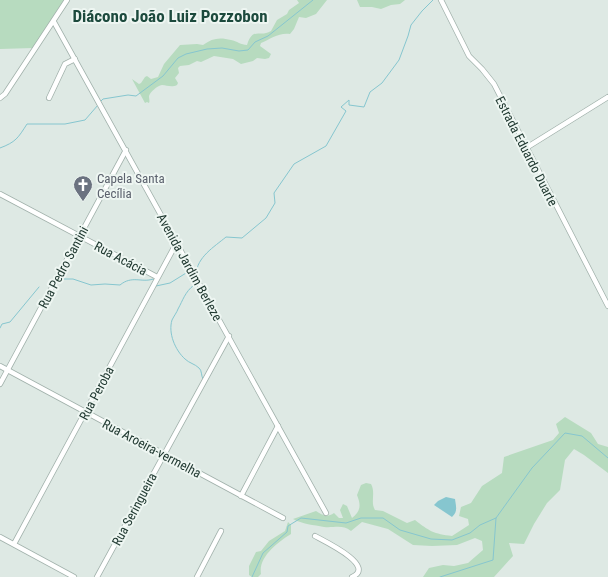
<svg xmlns="http://www.w3.org/2000/svg" width="608" height="577" font-family="'Roboto Condensed',sans-serif">
	<rect width="100%" height="100%" fill="#dee9e4"/>
	<g fill="#b7dbbf">
		<polygon points="0,0 64,0 33,48 0,49"/>
		<path d="M297 0H327L316 14 306 18 299 17 294 29 290 34C280 32 270 39 261 43L260 46 271 54 269 58 265 59 257 58 253 61 241 64 233 59 214 56 201 62 197 61 189 65 180 66 178 68 179 73 175 78 178 83 177 85C171 88 167 85 162 85 157 86 150 92 149 96 149 99 150 101 149 103L147 102 145 103 132 79 139 84 141 83 145 77 147 76 151 79 158 77 164 64 180 45 197 44 203 45C212 38 220 37 231 40 237 41 241 45 247 45 253 26 260 38 271 31L277 20 287 14 289 10 299 3Z"/>
		<polygon points="357,0 405,0 400,4 391,5 381,9 372,7 360,7"/>
		<path d="M565 417 591 433 598 444 608 447V473L584 455 574 449 565 460 560 490 547 503 534 524 524 544 509 543 513 556 494 577H423L429 568 443 565 454 566 468 563 483 550 482 541 475 538 457 545 432 546 413 545 388 529 362 522 351 531C342 524 335 528 324 527 314 525 302 524 293 519L316 511C322 515 327 518 334 513L339 518H343L340 510 343 504 347 506 352 518C361 511 361 505 357 495L361 485 366 483 371 484C376 493 370 502 375 510L383 511 407 523 415 520C429 531 434 534 452 536L469 525 468 519 459 516 461 507 471 503 482 486 502 473 504 457 553 440 559 433 556 424Z"/>
		<path d="M288 522 291 525V534C278 542 258 557 261 574L258 577H252L249 575V566L256 552 261 551 269 541 285 531Z"/>
	</g>
	<path fill="#86c6cf" d="M446 497 455 499C456 506 458 512 452 517L434 505 438 501Z"/>
	<g fill="none" stroke-linecap="round" stroke-linejoin="round">
		<g stroke="#86c6cf" stroke-width="1">
			<polyline points="100,102 103,99 128,95 136,96 163,76 178,58 186,54 207,49 222,48 239,51 248,50 255,42 268,36 313,0"/>
			<path d="M0 148C16 142 18 138 27 124H65L85 120 98 105"/>
			<path d="M196 274C197 257 214 247 226 237L242 238 266 218 275 203 274 193 294 164 326 146 346 111 341 107 349 100V105L364 107 370 92 382 83 399 60 408 36 411 25 422 11 433 0"/>
			<path d="M60 279H73L91 285 105 284 120 285C132 275 142 283 153 279L154 281"/>
			<path d="M195 279 192 281 194 285C185 292 183 300 178 309 177 312 174 316 172 320 168 333 175 350 185 359 189 363 195 364 199 368 202 370 201 376 203 379"/>
			<polyline points="156,286 170,283 191,270"/>
			<polyline points="0,328 2,324 10,322 39,287"/>
			<polyline points="252,577 263,553 287,532 288,526 301,518 346,523 361,518 383,518 400,530 431,539 452,540 470,533 480,525 496,518"/>
			<polyline points="440,577 493,560 496,518 532,468 565,433 582,436 608,458"/>
		</g>
		<g stroke="#a1b1ab" stroke-width="6">
			<g id="minor">
				<polyline points="441,0 469,56 482,69 494,84 608,306"/>
				<polyline points="54,22 326,513"/>
				<polyline points="0,98 5,94 67,0"/>
				<polyline points="49,98 65,64 75,59"/>
				<polyline points="526,148 608,97"/>
				<polyline points="0,194 157,277"/>
				<polyline points="0,366 283,518"/>
				<polyline points="0,384 126,150"/>
				<polyline points="241,496 278,426"/>
				<path d="M315 536C324 541 377 566 352 577"/>
				<polyline points="0,537 74,577"/>
				<polyline points="14,544 177,242"/>
				<polyline points="97,577 229,336"/>
				<polyline points="197,577 221,531"/>
			</g>
		</g>
		<use href="#minor" stroke="#fff" stroke-width="4.5"/>
	</g>
	<defs>
		<g id="church-pin" transform="scale(1)"><path d="M0 17L-7.5 6A9.5 9.5 0 1 1 7.5 6Z" fill="#6b7280" stroke="#eef6f2"/><path d="M-1.2-6h2.4v3.5h3.3v2.4h-3.3V6h-2.4V-.1h-3.3v-2.4h3.3Z" fill="#fff"/></g>
	</defs>
	<g fill-rule="evenodd">
		<use href="#church-pin" x="83" y="185"/>
	</g>
	<g text-anchor="middle" stroke-width="4" stroke-linejoin="round" paint-order="stroke">
		<g font-size="13" fill="#203931" stroke="#eef6f2">
			<text transform="translate(527 151) rotate(63)" y="5">Estrada Eduardo Duarte</text>
			<text transform="translate(121 258) rotate(28)" y="5">Rua Acácia</text>
			<text transform="translate(63 267) rotate(-62)" y="5">Rua Pedro Santini</text>
			<text transform="translate(190 267) rotate(61)" y="5">Avenida Jardim Berleze</text>
			<text transform="translate(96 393) rotate(-62)" y="5">Rua Peroba</text>
			<text transform="translate(152 448) rotate(28)" y="5">Rua Aroeira-vermelha</text>
			<text transform="translate(134 509) rotate(-62)" y="5">Rua Seringueira</text>
		</g>
		<g font-size="13" fill="#5b616d" stroke="#eef6f2" text-anchor="start">
			<text x="97" y="183">Capela Santa<tspan x="97" dy="15">Cecília</tspan></text>
		</g>
		<g font-size="17" font-weight="bold" fill="#1c4a3d" stroke="#eef6f2">
			<text x="170" y="22">Diácono João Luiz Pozzobon</text>
		</g>
	</g>
</svg>
